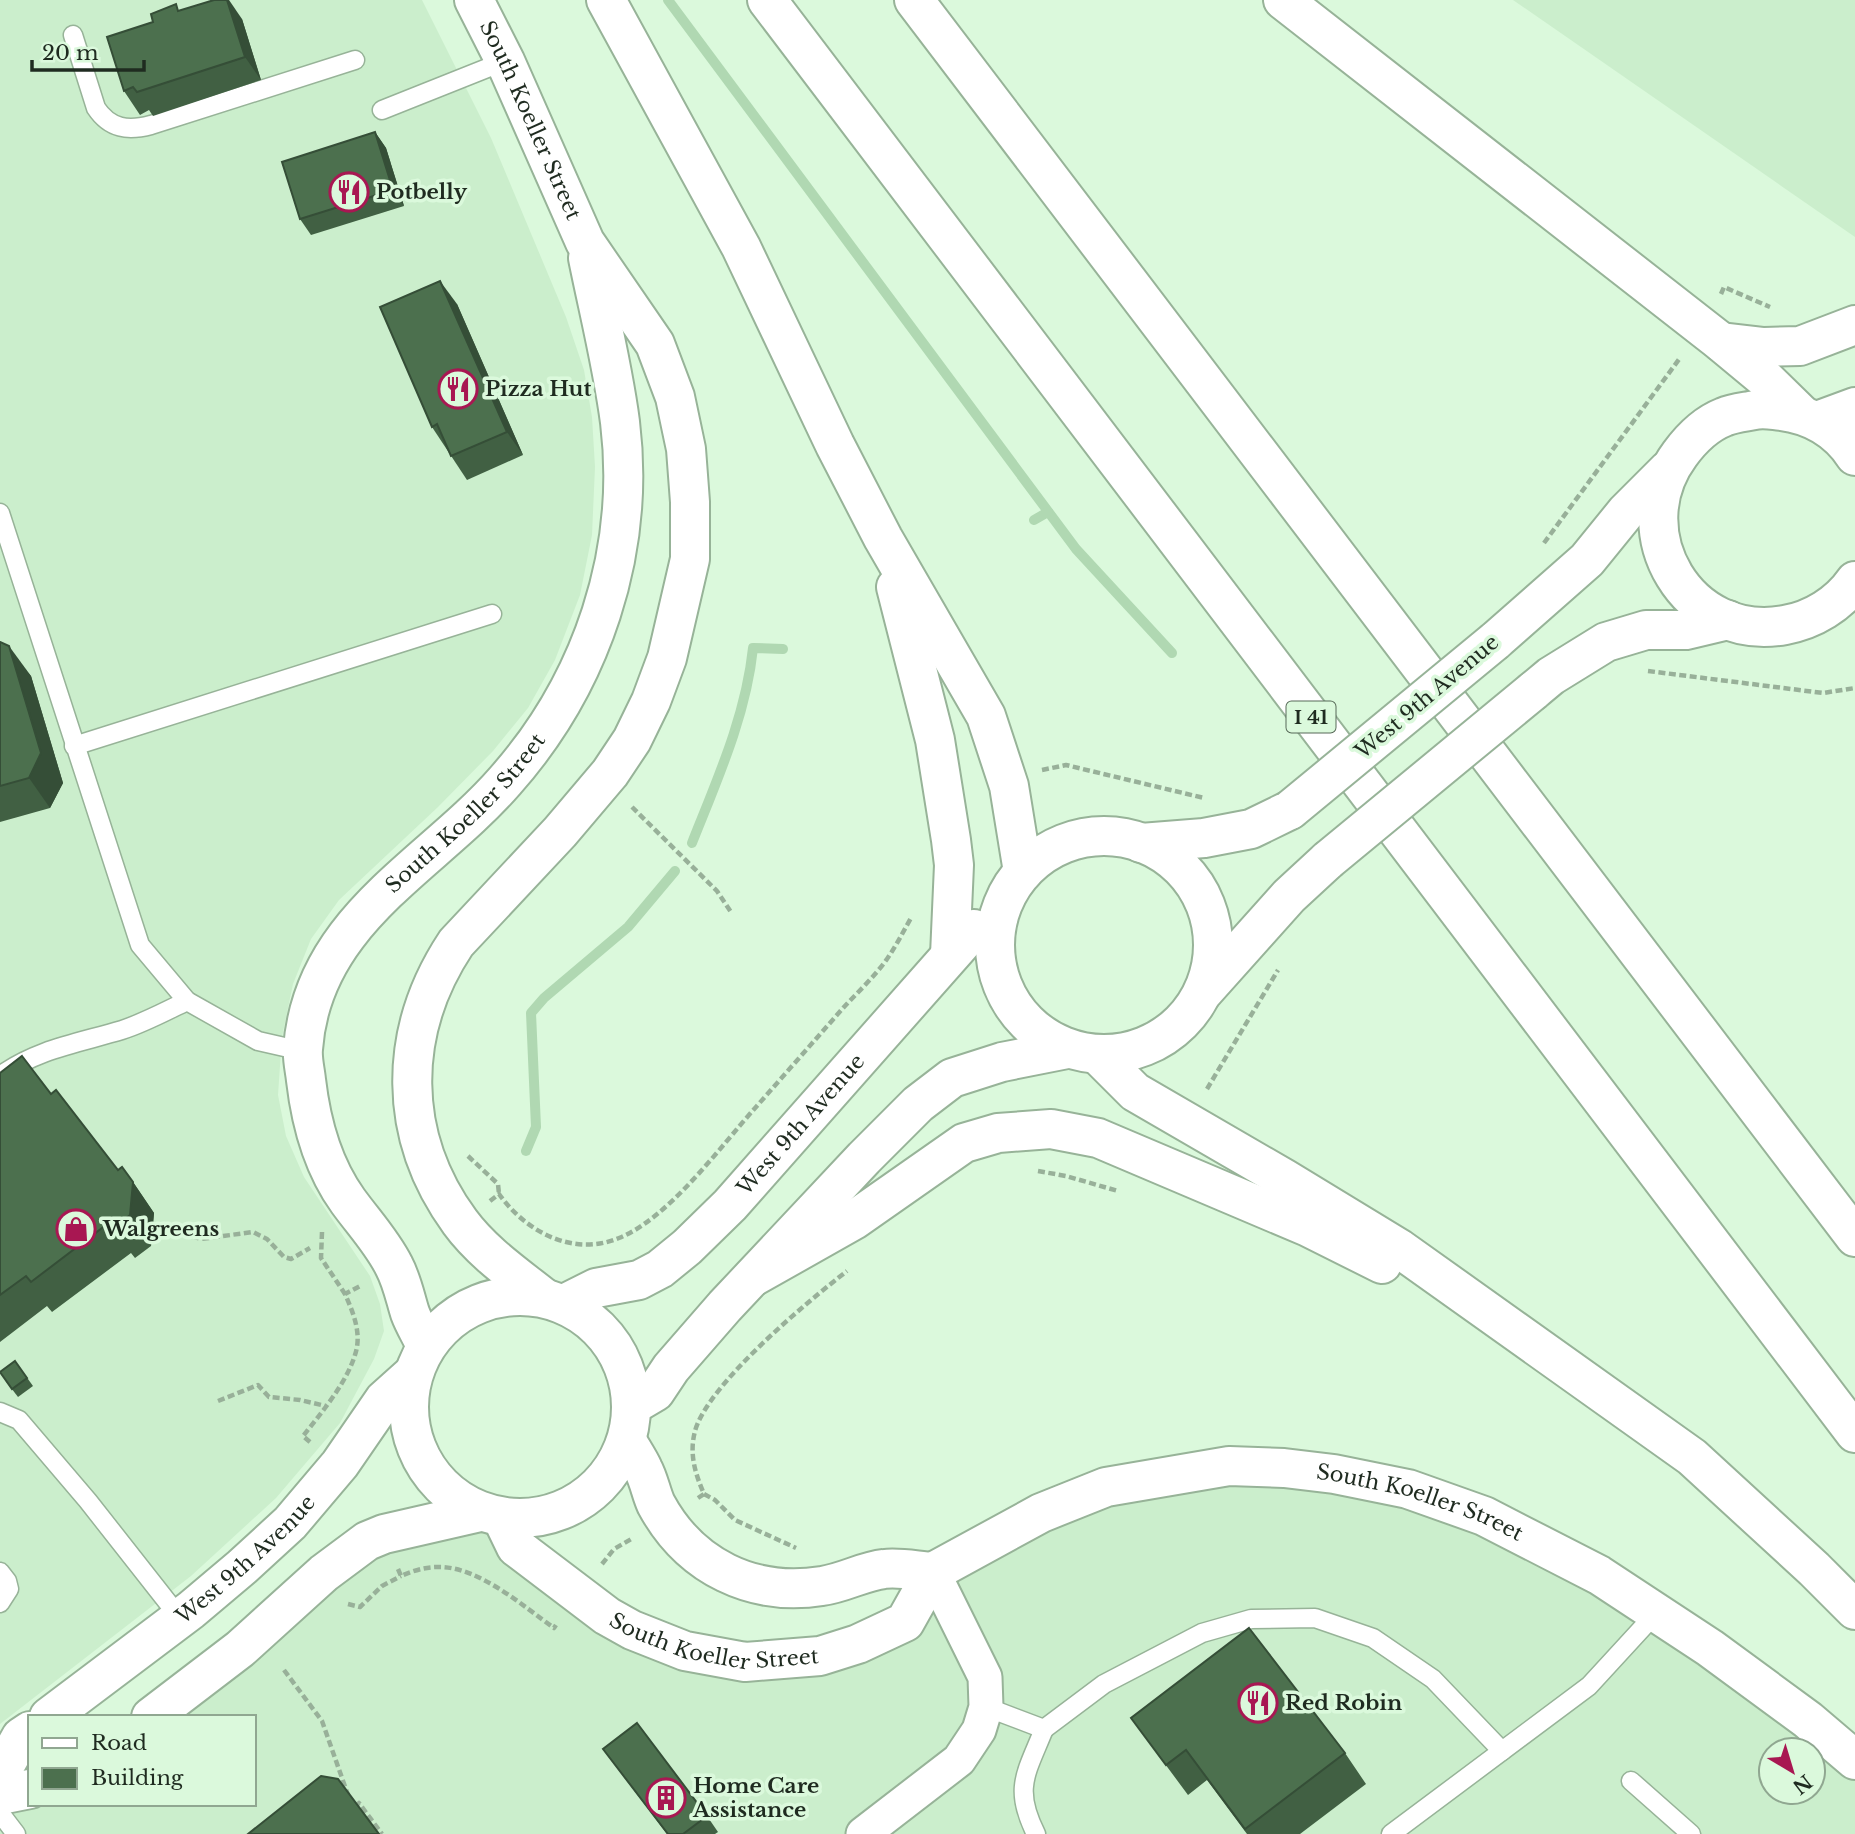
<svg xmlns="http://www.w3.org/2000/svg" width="1855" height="1834" font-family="'Libre Baskerville',serif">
	<rect width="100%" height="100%" fill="#dbf9dc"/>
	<g fill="#cbeecc" fill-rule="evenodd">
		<polygon points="0,0 422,0 491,138 566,317 584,370 592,417 595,467 592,535 580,595 555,660 528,708 493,751 438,807 339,900 311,939 293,984 282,1037 278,1095 286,1136 304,1177 370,1276 380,1304 384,1331 374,1359 340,1423 276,1498 191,1576 0,1724"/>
		<polygon points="1513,0 1855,0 1855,237"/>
		<path d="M1229 1466 1484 1516 1855 1760V1834H0V1795L30 1804H254V1717H151L324 1573 480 1512 632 1630 820 1656 1041 1513ZM1771 1750H1813V1792H1771Z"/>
	</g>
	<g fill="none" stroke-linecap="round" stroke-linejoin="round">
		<g stroke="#b0d8b2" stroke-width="10">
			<polyline points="668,0 1076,549 1172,653"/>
			<polyline points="1034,520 1048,512"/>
			<path d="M692 843C717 780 746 716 753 648L783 649"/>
			<polyline points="526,1151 536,1127 531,1013 544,998 628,927 675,871"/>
		</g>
		<g stroke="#97b398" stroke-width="21">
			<g id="lane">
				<path d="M73 35 96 108C110 129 128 131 151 125L355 60"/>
				<polyline points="382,110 505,61"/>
				<polyline points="0,513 140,945 187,1001 258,1041 302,1051"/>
				<polyline points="74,746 492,614"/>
				<path d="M0 1076C37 1049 79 1043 122 1030 144 1023 166 1011 187 1001"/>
				<polyline points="0,1412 19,1420 88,1501 180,1618"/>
				<polyline points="0,1572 7,1581 9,1589 0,1603"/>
				<path d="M986 1707 1044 1729C1026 1774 1013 1788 1036 1834"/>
				<polyline points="1044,1729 1104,1684 1202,1633 1251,1619 1315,1618 1373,1638 1433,1679 1502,1751"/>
				<polyline points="1631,1781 1691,1834"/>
				<polyline points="0,1813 16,1834"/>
				<polyline points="1391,1834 1589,1686 1657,1612"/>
			</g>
		</g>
		<g stroke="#97b398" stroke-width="37">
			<polyline id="street" points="863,1834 959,1760 979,1730 986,1707 985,1677 933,1572"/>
		</g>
		<g stroke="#97b398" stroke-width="42">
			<g id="secondary">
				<path id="s1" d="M474 0 505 61 585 242 655 344 675 397 686 449 690 502V559L667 658 651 701 632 740 610 773 560 832 456 943C397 1032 397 1136 460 1222 482 1252 514 1274 543 1297"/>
				<polyline points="1817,421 1855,407"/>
				<path d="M1855 456C1838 430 1812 415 1781 411 1772 410 1764 408 1755 410 1745 412 1733 413 1724 417 1706 424 1691 439 1680 454 1622 532 1688 643 1785 625 1813 620 1839 604 1855 581"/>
				<polyline points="1495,641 1587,560 1626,512 1668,470"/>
				<polyline points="1533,691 1551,676 1606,642 1646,630 1686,630 1728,620"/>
				<circle cx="1104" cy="945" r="109"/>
				<polyline points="1141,843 1204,838 1251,829 1290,810"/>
				<polyline points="1204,991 1289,896 1328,860"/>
				<circle cx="520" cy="1407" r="111"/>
				<path id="s2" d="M566 1303 596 1288 639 1280 660 1269 687 1247 730 1205 974 929"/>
				<path id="s3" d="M426 1346C421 1335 414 1324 410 1313 405 1297 402 1281 394 1266 382 1242 364 1223 348 1201 322 1165 311 1123 306 1080 305 1070 302 1059 303 1049 312 920 430 867 505 781 592 683 636 552 620 422 613 368 599 312 588 258"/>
				<polyline points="633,1405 655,1392 671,1368 725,1306 864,1158 918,1104 952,1078 1002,1062 1067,1049"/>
				<path d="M627 1441C632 1450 639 1460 643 1469 649 1480 651 1493 656 1504 690 1567 753 1597 822 1586 844 1583 864 1571 884 1569 900 1567 917 1571 933 1572"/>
				<path id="s4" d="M502 1518 516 1547 607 1616 632 1630 685 1651 745 1662 820 1656 858 1644 905 1622 933 1572 1041 1513 1106 1487 1229 1466 1284 1468 1334 1474 1408 1489 1484 1516 1599 1575 1710 1648 1808 1720 1855 1760"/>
				<path id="s5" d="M49 1717 191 1610 242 1567 290 1523 340 1464 384 1400 413 1374"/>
				<polyline points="151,1717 240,1649 324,1573 367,1541 384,1534 480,1512"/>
				<polyline points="0,1774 21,1737 30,1731"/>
				<polyline points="0,1795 30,1789"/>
			</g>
		</g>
		<g stroke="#97b398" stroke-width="42">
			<g id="highway">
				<polyline points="606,0 741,247 835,445 883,538 986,716 1009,786 1023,872"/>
				<polyline points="767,0 1855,1433"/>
				<polyline points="914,0 1855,1237"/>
				<polyline points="1283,0 1721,342 1762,376 1800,413"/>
				<polyline points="1721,342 1764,347 1800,346 1855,325"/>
				<polyline points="896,587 935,740 951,840 954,865 950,955"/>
				<polyline points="1098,1055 1135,1092 1285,1179 1400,1249 1692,1457 1814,1569 1855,1610"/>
				<polyline points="753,1277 854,1220 964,1143 998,1133 1051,1129 1098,1138 1308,1227 1382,1264"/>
			</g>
		</g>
		<g stroke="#98b099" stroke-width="4.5" stroke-dasharray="7 3.5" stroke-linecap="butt">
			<polyline points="1721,294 1724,287 1770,307"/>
			<polyline points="1544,543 1680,358"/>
			<polyline points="1648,671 1823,693 1855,688"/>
			<polyline points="1042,770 1066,765 1204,798"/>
			<polyline points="632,807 717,891 731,912"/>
			<polyline points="1207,1089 1278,970"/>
			<polyline points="468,1156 498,1184 499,1194"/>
			<polyline points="1038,1171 1066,1176 1118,1191"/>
			<path d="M490 1201 499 1194C526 1232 573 1257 619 1238 669 1218 720 1147 756 1107 785 1074 815 1040 844 1007 858 992 875 976 887 959 896 946 903 932 911 918"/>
			<polyline points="162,1227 201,1239 253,1232 267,1239 284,1257 291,1259 310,1248"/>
			<polyline points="322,1232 321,1258 345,1294"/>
			<polyline points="218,1401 258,1385 269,1397 300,1400 326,1406"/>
			<path d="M310 1442 303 1436C322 1412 351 1378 357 1347 360 1328 352 1310 345 1294L360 1286"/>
			<polyline points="704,1494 715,1500 735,1520 796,1548"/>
			<path d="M698 1498 704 1494C695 1473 689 1454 695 1431 708 1384 807 1302 847 1271"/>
			<polyline points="602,1564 614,1549 633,1538"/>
			<path d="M398 1569 401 1576C412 1571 425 1567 438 1567 478 1566 523 1606 554 1628L556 1625"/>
			<polyline points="348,1604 360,1607 382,1586 401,1576"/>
			<polyline points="284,1670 322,1721 348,1795"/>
			<polyline points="355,1807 359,1803 382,1834"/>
		</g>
		<use href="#lane" stroke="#fff" stroke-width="18"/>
		<use href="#street" stroke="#fff" stroke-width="33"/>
		<use href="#secondary" stroke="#fff" stroke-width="38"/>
		<use href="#highway" stroke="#fff" stroke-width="38"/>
		<g stroke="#97b398" stroke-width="42" stroke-linecap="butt">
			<g id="secondary-bridge">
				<polyline points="1290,810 1495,641"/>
				<polyline points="1328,860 1533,691"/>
			</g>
		</g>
		<use href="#secondary-bridge" stroke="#fff" stroke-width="38"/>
	</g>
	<g fill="#416043">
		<polygon points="180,11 242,19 261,80 153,116 149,110 140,115 124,91 153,22"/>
		<polygon points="375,132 386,148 404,206 311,235 300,219"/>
		<polygon points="457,304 523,455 467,480 432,427"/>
		<polygon points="0,642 31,676 63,783 50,808 0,822"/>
		<polygon points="0,1073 51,1094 118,1170 133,1182 154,1213 151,1246 135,1258 131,1253 52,1312 47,1306 0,1342"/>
		<polygon points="15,1361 33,1386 18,1397 5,1380"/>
		<polygon points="1131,1718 1345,1753 1366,1784 1300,1834 1247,1834 1207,1780 1188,1795"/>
		<polygon points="603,1749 707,1816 718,1832 715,1834 667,1834"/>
	</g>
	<g fill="#354e37">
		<polygon points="227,0 229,0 242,19 261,80 245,57"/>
		<polygon points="375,132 386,148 404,206 393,190"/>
		<polygon points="440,281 457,304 523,455 507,432"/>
		<polygon points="9,646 31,676 63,783 50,808 29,778"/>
		<polygon points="133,1182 154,1213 151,1246 130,1215"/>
	</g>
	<g fill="#4c704e" stroke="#354e37" stroke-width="2">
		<polygon points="214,0 227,0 245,57 137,92 133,87 124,91 107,37 153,22 151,14 176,4 178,11"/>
		<polygon points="375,132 393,190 300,219 282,162"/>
		<polygon points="440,281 507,432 451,456 437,424 432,427 380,307"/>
		<polygon points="0,642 9,646 41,753 29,778 0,786"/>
		<polygon points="22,1056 51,1094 56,1090 118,1170 122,1167 133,1182 130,1215 114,1228 110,1222 31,1282 26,1276 0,1295 0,1073"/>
		<polygon points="15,1361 27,1378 12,1389 0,1372"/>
		<polygon points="1249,1628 1345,1753 1245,1829 1186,1750 1166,1765 1131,1718"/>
		<polygon points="637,1723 707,1816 683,1834 668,1834 603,1749"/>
		<polygon points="321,1776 338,1779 379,1834 248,1834"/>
	</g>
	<defs>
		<g id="restaurant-ring" transform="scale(2.0125)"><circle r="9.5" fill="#dbf9dc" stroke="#a81752" stroke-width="1.5"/><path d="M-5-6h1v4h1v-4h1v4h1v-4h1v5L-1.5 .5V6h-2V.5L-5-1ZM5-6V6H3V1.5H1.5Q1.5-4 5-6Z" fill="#a81752"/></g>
		<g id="shop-ring" transform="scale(2.0125)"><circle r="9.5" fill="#dbf9dc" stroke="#a81752" stroke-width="1.5"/><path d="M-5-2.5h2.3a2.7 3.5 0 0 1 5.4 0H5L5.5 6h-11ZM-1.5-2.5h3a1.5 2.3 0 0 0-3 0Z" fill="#a81752"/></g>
		<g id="building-ring" transform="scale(2.0125)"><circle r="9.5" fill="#dbf9dc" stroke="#a81752" stroke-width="1.5"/><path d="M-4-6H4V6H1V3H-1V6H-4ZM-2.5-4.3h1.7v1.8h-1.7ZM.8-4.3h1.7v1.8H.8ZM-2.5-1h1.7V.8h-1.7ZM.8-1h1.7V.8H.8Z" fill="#a81752"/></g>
	</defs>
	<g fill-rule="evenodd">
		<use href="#restaurant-ring" x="349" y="192"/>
		<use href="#restaurant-ring" x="458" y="389"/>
		<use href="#shop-ring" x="76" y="1229"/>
		<use href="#restaurant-ring" x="1258" y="1703"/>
		<use href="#building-ring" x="666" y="1798"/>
	</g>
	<g text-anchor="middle" stroke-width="7" stroke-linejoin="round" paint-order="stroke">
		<rect fill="#dbf9dc" stroke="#576958" stroke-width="2" x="1286.5" y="701.5" width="49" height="31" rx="5"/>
		<g font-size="19" font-weight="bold" fill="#1f2b20">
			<text x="1311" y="724">I 41</text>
		</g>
		<g font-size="21" fill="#1f2b20" stroke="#dbf9dc">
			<text dy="7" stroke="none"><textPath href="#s1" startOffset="133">South Koeller Street</textPath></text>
			<text transform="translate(1427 697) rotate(-40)" y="7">West 9th Avenue</text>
			<text dy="7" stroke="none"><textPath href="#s3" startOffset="621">South Koeller Street</textPath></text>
			<text dy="7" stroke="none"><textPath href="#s2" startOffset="303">West 9th Avenue</textPath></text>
			<text dy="7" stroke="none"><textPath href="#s4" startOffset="1031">South Koeller Street</textPath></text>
			<text dy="7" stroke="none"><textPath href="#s5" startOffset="252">West 9th Avenue</textPath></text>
			<text dy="7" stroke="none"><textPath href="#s4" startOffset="259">South Koeller Street</textPath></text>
		</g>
		<g font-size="21" font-weight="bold" fill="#1f2b20" stroke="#dbf9dc" text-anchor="start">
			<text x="376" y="199">Potbelly</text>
			<text x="485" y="396">Pizza Hut</text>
			<text x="103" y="1236">Walgreens</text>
			<text x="1285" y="1710">Red Robin</text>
			<text x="693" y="1793">Home Care<tspan x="693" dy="24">Assistance</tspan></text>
		</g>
	</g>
	<rect x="28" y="1715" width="228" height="91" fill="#dbf9dc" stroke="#90a791" stroke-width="2"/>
	<rect x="42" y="1738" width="35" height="10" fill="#ffffff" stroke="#90a791" stroke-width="2"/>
	<text x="91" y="1750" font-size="21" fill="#1f2b20">Road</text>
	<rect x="42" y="1768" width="35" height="21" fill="#4c704e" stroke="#90a791" stroke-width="2"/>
	<text x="91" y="1785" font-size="21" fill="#1f2b20">Building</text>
	<g transform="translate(1792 1771) rotate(142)"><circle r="33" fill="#dbf9dc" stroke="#90a791" stroke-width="2"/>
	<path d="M0-5L12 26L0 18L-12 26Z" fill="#a81752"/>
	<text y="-10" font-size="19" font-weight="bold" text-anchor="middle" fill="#1f2b20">N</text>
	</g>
	<path d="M32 60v10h112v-10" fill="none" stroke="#1f2b20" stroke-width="3.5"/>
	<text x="42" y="60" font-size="21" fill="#1f2b20" stroke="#dbf9dc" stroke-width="5" paint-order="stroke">20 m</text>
</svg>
